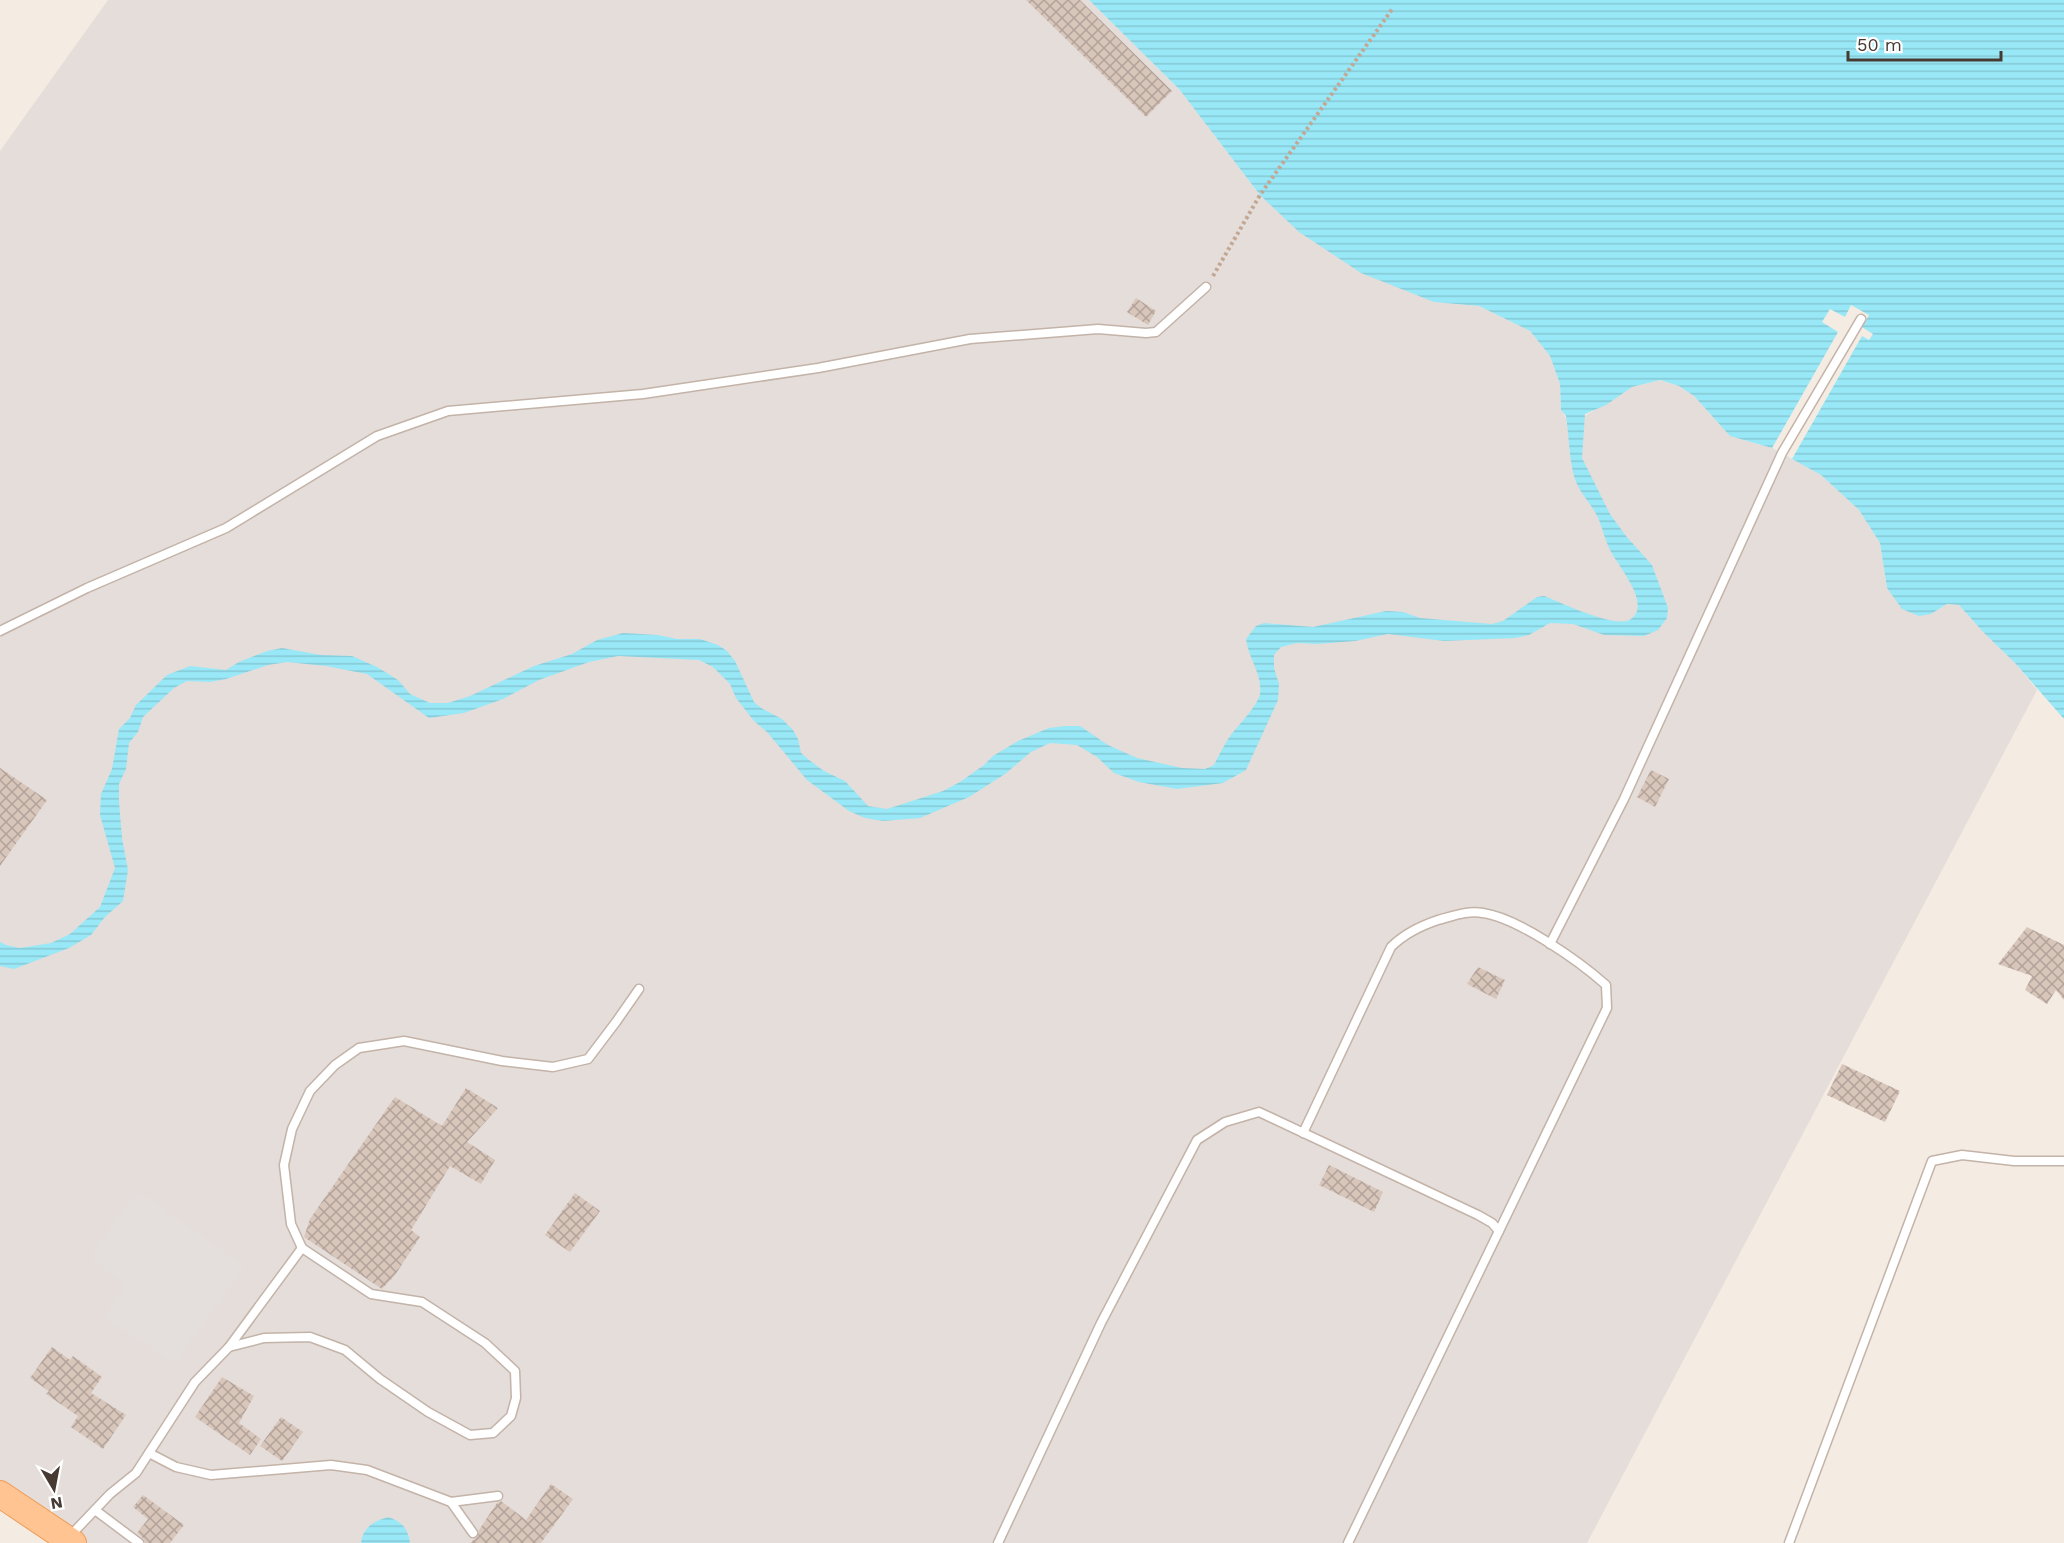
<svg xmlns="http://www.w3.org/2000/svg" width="2064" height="1543" font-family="'Work Sans',sans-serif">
	<defs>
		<pattern id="water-rules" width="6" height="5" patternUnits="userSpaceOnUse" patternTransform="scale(1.5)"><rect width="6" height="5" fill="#99e8f7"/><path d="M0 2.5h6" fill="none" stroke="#85c8d4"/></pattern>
		<pattern id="building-cross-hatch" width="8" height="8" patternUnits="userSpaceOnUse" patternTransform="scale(1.5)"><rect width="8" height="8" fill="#d9c6bb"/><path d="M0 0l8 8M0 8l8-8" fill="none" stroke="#b2a299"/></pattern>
	</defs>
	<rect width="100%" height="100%" fill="#f4ebe3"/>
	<polygon fill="#e5ddd9" points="108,0 1089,0 1179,89 1260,195 1434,302 1479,306 1530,331 1550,356 1560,384 1561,410 1566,418 1585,416 1632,387 1660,380 1679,386 1694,396 1730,436 1772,448 1821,475 1859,510 1880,543 1887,588 1931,614 1947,604 1959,605 1984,633 2015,663 2037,690 1587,1543 73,1543 0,1489 0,151"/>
	<polygon fill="#e4dfdc" points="140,1195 146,1196 245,1267 175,1363 107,1319 107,1312 125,1287 121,1281 92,1260 93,1252 129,1201"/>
	<g fill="url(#water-rules)">
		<path d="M1089 0H2064V719L2015 663 1984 633 1959 605 1947 604 1931 614 1919 616 1902 609 1887 588 1880 543 1859 510 1821 475 1772 448 1730 436 1694 396 1679 386 1660 380 1632 387 1606 405 1585 414 1582 458 1610 514 1626 536 1652 565 1668 608 1667 618 1658 630 1644 636 1604 635 1573 624 1550 623 1529 635 1515 638 1444 641 1388 634 1355 641 1317 644 1297 643 1281 647 1274 655V668L1279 684 1278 700 1246 770 1223 783 1177 789 1139 782 1114 773 1097 757 1077 745 1050 743 1031 752 1005 774 969 797 920 818 883 821 865 818 849 811 807 780 767 732 754 721 736 698 730 684 713 667 699 660 618 656 589 662 539 680 503 699 464 713 429 718 367 674 326 666 287 662 268 665 226 679 210 682 187 681 174 688 143 717 138 732 129 743 126 769 119 784V802L122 838 128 870 123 901 105 917 91 935 69 948 14 969 0 966V942L6 945 20 948 51 943 70 934 100 907 115 868 100 815 101 794 112 769 119 729 130 718 136 705 167 675 190 666 226 670 239 662 267 651 282 648 321 655 352 656 377 667 398 680 410 694 430 703H448L470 696 534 666 572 654 597 640 623 633 658 635 677 639H700L718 645 727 651 735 661 754 702 761 708 782 719 793 730 798 739 801 753 809 760 824 771 845 781 868 806 887 809 943 791 960 782 984 765 993 756 1018 741 1049 728 1065 726H1080L1108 745 1137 758 1182 768 1205 769 1214 765C1219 755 1224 745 1230 736 1238 726 1258 705 1260 694 1263 676 1248 657 1246 639L1256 626 1264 623 1313 627 1386 611 1403 612 1420 618 1492 624 1503 621 1537 597 1544 596C1560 602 1617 630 1631 619 1652 604 1618 566 1610 550 1605 540 1603 530 1599 520 1593 505 1578 492 1574 476 1569 457 1569 436 1566 416L1561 410 1560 384 1550 356 1530 331 1479 306 1434 302 1361 273 1299 232 1260 195 1179 89Z"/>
		<path d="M388 1517C402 1521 408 1529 410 1543H361C363 1527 374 1521 388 1517Z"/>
	</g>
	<polygon fill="#f4ebe3" points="1851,305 1869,315 1862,327 1873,334 1869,340 1862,336 1792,459 1772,448 1838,332 1822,322 1830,309 1845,317"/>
	<g fill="url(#building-cross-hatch)">
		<polygon points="1026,0 1080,0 1172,91 1146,117"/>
		<polygon points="1136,298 1156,311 1148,325 1127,312"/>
		<polygon points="0,768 47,800 0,866"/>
		<polygon points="1651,770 1669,779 1655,807 1637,797"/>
		<polygon points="2027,927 2064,945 2064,1000 2056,990 2047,1004 2025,990 2032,976 1998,964"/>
		<polygon points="1478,967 1505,980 1496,999 1467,984"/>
		<polygon points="1842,1064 1900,1091 1885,1122 1827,1095"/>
		<polygon points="466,1088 498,1108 467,1142 495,1160 481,1184 450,1166 411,1230 420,1237 395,1275 382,1289 304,1237 310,1219 395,1097 442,1126"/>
		<polygon points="1329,1165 1383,1192 1374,1212 1319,1185"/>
		<polygon points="575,1193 600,1211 570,1252 545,1235"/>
		<polygon points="52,1347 70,1360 73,1356 102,1377 91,1393 126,1415 103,1449 71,1427 78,1416 46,1394 49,1391 30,1378"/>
		<polygon points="222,1377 254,1396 239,1423 261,1439 250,1455 195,1417"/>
		<polygon points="281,1417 303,1432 282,1461 260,1446"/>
		<polygon points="551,1484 573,1499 541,1543 470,1543 478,1536 479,1530 497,1503 501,1501 526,1520"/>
		<polygon points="143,1495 184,1525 170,1543 145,1543 143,1538 137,1533 148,1519 133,1507"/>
	</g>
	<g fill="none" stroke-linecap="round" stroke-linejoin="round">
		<g stroke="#c3b3a8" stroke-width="11">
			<g id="lane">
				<polyline points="0,631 87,588 226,528 377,436 448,411 643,394 818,368 970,339 1098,329 1146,333 1156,332 1206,287"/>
				<polyline points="1550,944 1624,799 1782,453 1861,319"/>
				<path d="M1303 1133 1391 947C1404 934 1420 926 1438 920 1453 916 1468 910 1483 913 1518 918 1579 961 1606 985L1607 1008 1499 1231"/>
				<polyline points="229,1347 302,1248"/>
				<polyline points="149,1453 176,1467 211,1475 331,1465 367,1470 451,1502 473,1533"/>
				<polyline points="451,1502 498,1496"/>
				<polyline points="95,1510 139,1543"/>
				<polyline points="70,1536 110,1494 136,1473 195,1382 229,1347 264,1338 310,1337 345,1350 380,1379 428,1412 470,1435 493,1433 511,1416 516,1398 515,1371 485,1343 422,1302 371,1294 302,1248 291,1224 284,1165 292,1129 310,1091 335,1065 359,1048 404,1041 502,1061 553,1067 588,1059 616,1022 639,989"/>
				<polyline points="998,1543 1101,1323 1197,1140 1225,1122 1259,1112 1478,1215 1492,1223 1499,1231 1348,1543"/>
				<polyline points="1789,1543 1932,1161 1962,1155 2014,1161 2064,1161"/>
			</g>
		</g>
		<g stroke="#ef9b56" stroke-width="28">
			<polyline id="primary" points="0,1494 73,1543"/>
		</g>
		<polyline stroke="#c3a795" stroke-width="4" stroke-dasharray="3 3" stroke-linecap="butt" points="1213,276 1260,195 1393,8"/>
		<use href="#lane" stroke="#fff" stroke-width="8"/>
		<use href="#primary" stroke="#ffc491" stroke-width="26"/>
	</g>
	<g transform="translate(54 1489) rotate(170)" stroke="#ffffff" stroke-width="4.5" paint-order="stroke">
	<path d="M0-4.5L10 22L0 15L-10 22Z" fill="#463a33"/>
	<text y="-9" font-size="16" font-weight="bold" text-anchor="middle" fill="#463a33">N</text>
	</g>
	<path d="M1848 51v9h153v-9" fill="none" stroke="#463a33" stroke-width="3"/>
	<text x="1857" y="51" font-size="18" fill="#463a33" stroke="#ffffff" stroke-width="4.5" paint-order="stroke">50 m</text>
</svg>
